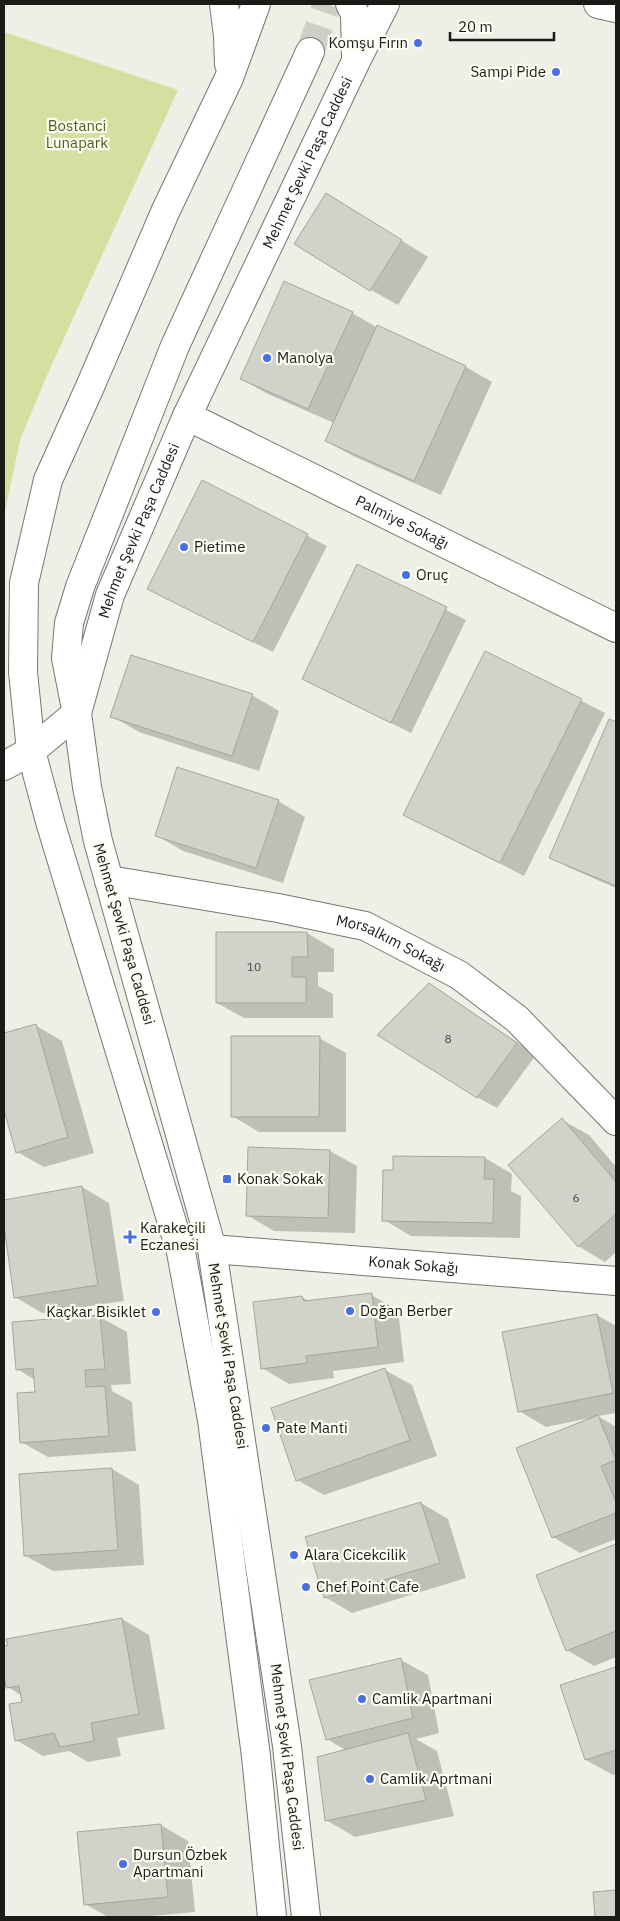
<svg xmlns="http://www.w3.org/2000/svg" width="620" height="1921" font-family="'IBM Plex Sans',sans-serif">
	<rect width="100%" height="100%" fill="#eef0e7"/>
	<polygon fill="#d5e0a0" points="4,32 178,90 48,373 20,440 4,517"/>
	<g fill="#0003">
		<polygon points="353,210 428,257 398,305 371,290"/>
		<polygon points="352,313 378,328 466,367 492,382 441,495 353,456 326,441 334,423 268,394 241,379"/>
		<polygon points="203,482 327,546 273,652 168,599"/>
		<polygon points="358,566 466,620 411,733 303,679"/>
		<polygon points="486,652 605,713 524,876 405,815"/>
		<polygon points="252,695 279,711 259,771 139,732 112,716"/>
		<polygon points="610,720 616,723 616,888 570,868 551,857"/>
		<polygon points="278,801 305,817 283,883 183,851 156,835"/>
		<polygon points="217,933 307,933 334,949 334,972 318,972 318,986 333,994 333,1018 244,1018 217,1003"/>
		<polygon points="429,984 448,996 536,1055 497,1108 477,1097"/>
		<polygon points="35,1025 62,1041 94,1153 44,1167 17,1152 4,1106 4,1034"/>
		<polygon points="319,1038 346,1053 346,1132 259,1132 232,1116"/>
		<polygon points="562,1120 589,1135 616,1167 616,1252 605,1262 578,1246"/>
		<polygon points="249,1148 330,1151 357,1166 355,1233 274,1231 247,1215"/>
		<polygon points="485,1158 512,1174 511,1191 521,1196 520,1238 411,1236 384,1220"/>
		<polygon points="82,1187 109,1203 124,1301 42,1313 15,1297 4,1217 4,1202"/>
		<polygon points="371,1295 398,1310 404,1362 333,1371 334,1378 289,1384 262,1368 302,1297 310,1302"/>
		<polygon points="597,1315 616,1326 616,1413 598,1416 616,1427 616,1539 580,1553 553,1537 590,1418 546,1427 519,1411"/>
		<polygon points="100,1317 127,1332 131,1384 111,1385 112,1391 132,1402 136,1451 48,1457 21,1442 36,1393 35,1380 17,1369 13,1323"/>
		<polygon points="385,1370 412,1385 437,1456 324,1495 297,1480"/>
		<polygon points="112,1469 139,1485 144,1565 53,1571 26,1556"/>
		<polygon points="421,1503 448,1519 466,1578 352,1613 325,1597"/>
		<polygon points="616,1545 616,1657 594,1666 567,1650 538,1576"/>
		<polygon points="122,1619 149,1635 165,1729 117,1738 121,1756 88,1762 69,1751 43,1756 16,1740 24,1703 22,1696 8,1687 4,1668 4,1647"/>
		<polygon points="401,1660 428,1675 439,1733 416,1739 437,1751 454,1816 355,1837 326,1820 347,1751 327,1739"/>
		<polygon points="616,1668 616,1774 613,1775 586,1760 561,1686"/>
		<polygon points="161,1825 188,1841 195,1912 140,1917 108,1917 85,1904 78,1833"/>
	</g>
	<g fill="#d1d3ca" stroke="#a4a69e">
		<polygon points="326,193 402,240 370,291 294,244"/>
		<polygon points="284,281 353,312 308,409 240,379"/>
		<polygon points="377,325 466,366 414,481 325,441"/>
		<polygon points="202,480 308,534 253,642 147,589"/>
		<polygon points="357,564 447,607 391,723 302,679"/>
		<polygon points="485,651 582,699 500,863 403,815"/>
		<polygon points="131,655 253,694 232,756 110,717"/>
		<polygon points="609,719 616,722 616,886 549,858"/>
		<polygon points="177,767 279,800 256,868 155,836"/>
		<polygon points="216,932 307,932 308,957 292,957 292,977 306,977 306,1003 216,1003"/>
		<polygon points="429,983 517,1043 477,1098 377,1035"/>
		<polygon points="36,1024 68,1137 16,1153 4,1110 4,1033"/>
		<polygon points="231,1036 320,1036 319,1117 231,1117"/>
		<polygon points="562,1118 616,1182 616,1214 578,1247 508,1165"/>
		<polygon points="248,1147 330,1150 328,1218 246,1216"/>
		<polygon points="393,1156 485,1157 484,1179 494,1179 493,1223 382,1221 383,1170 393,1170"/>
		<polygon points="82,1186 98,1285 14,1298 4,1226 4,1200"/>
		<polygon points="372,1293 378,1347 306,1356 307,1363 261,1369 253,1302 302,1296 304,1301"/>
		<polygon points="597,1314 613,1393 518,1412 502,1332"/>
		<polygon points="100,1315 105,1369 85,1370 86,1387 105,1386 109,1436 20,1443 17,1393 35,1392 33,1368 16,1370 12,1322"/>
		<polygon points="385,1368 410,1440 296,1481 271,1408"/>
		<polygon points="598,1415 616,1460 601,1466 616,1502 616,1513 552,1538 516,1448"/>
		<polygon points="112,1468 118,1550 24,1556 19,1474"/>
		<polygon points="421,1502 440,1563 324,1598 305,1537"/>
		<polygon points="616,1544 616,1631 566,1651 536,1575"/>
		<polygon points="122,1618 139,1714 91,1723 94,1741 60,1747 54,1733 15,1741 9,1704 22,1702 19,1686 6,1688 4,1675 4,1646 8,1645 6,1639"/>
		<polygon points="401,1658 413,1718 326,1740 309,1680"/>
		<polygon points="616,1667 616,1750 585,1760 560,1685"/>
		<polygon points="408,1733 426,1800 325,1821 317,1757"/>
		<polygon points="161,1824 168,1897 84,1905 77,1832"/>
		<polygon points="616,1890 616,1917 595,1917 593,1892"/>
	</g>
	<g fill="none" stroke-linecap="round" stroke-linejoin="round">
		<polyline stroke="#ced0c8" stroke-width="28" stroke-dasharray="28 14" stroke-linecap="butt" points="310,52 327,4"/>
		<g stroke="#767870" stroke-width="30">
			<g id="street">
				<path id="s1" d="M187 416 616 628"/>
				<path id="s2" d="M109 880 278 908 365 926 459 975 517 1019 616 1121"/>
				<path id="s3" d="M212 1249 616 1281"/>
			</g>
		</g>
		<g stroke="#767870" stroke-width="30">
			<polyline id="secondary" points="4,766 31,751 77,713"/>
		</g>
		<g stroke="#767870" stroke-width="30">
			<g id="primary">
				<polyline points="224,4 228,36 229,64"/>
				<polyline points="256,4 229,78 166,210 89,389 48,480 24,583 23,672 31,751 51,825 181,1252 212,1420 256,1756 272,1917"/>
				<polyline points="350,4 355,14 356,57"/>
				<polyline points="598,4 616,8"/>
				<polyline points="76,709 66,658 69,623 80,587 175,346 310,52"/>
				<path id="s4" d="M306 1917 287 1746 212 1249 98 841 87 787 77 713 110 595 187 416 356 61 385 4"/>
			</g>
		</g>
		<use href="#street" stroke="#fff" stroke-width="28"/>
		<use href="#secondary" stroke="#fff" stroke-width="28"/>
		<use href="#primary" stroke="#fff" stroke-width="28"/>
	</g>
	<g fill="#4870e2" stroke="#fcfef4" stroke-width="2">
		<circle cx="418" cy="43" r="5"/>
		<circle cx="556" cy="72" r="5"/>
		<circle cx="267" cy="358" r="5"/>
		<circle cx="184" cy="547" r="5"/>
		<circle cx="406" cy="575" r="5"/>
		<rect x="222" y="1174" width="10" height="10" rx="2.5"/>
		<path d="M127.5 1229.5h5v5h5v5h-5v5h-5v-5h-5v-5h5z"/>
		<circle cx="350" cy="1311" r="5"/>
		<circle cx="156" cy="1312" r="5"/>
		<circle cx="266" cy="1428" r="5"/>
		<circle cx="294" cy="1555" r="5"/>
		<circle cx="306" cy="1587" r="5"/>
		<circle cx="362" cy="1699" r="5"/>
		<circle cx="370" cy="1779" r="5"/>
		<circle cx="123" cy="1864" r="5"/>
	</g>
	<g text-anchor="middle" stroke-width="4.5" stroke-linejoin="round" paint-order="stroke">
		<g font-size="12" fill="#484844">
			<text x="254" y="971">10</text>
			<text x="448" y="1043">8</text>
			<text x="576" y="1202">6</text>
		</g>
		<g font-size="15" fill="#1a1a17" stroke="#fcfef4" text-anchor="start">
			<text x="408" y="48" text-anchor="end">Komşu Fırın</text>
			<text x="546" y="77" text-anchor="end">Sampi Pide</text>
			<text x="277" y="363">Manolya</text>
			<text x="194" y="552">Pietime</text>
			<text x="416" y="580">Oruç</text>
			<text x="237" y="1184">Konak Sokak</text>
			<text x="140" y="1233">Karakeçili<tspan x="140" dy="17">Eczanesi</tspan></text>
			<text x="360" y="1316">Doğan Berber</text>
			<text x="146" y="1317" text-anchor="end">Kaçkar Bisiklet</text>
			<text x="276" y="1433">Pate Manti</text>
			<text x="304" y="1560">Alara Cicekcilik</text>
			<text x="316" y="1592">Chef Point Cafe</text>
			<text x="372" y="1704">Camlik Apartmani</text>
			<text x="380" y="1784">Camlik Aprtmani</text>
			<text x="133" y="1860">Dursun Özbek<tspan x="133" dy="17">Apartmani</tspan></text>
		</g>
		<g font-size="15" fill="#545c19" stroke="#fcfef4">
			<text x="77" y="131">Bostanci<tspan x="77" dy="17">Lunapark</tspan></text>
		</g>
		<g font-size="15" fill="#1a1a17" stroke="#fcfef4">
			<text dy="5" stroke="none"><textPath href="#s4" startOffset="1826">Mehmet Şevki Paşa Caddesi</textPath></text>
			<text dy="5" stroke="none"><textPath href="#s1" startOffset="240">Palmiye Sokağı</textPath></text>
			<text dy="5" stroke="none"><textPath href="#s4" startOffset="1421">Mehmet Şevki Paşa Caddesi</textPath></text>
			<text transform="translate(124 934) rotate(74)" y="5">Mehmet Şevki Paşa Caddesi</text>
			<text dy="5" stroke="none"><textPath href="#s2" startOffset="290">Morsalkım Sokağı</textPath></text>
			<text dy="5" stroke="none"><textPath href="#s3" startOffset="202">Konak Sokağı</textPath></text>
			<text transform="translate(228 1356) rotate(81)" y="5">Mehmet Şevki Paşa Caddesi</text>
			<text transform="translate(287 1757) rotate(83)" y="5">Mehmet Şevki Paşa Caddesi</text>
		</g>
	</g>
	<rect width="620" height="1921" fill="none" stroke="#1a1a17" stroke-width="10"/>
	<path d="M450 32v8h104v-8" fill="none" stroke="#1a1a17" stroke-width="2.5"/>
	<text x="458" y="32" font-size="15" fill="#1a1a17" stroke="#fcfef4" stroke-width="4" paint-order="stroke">20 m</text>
</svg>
